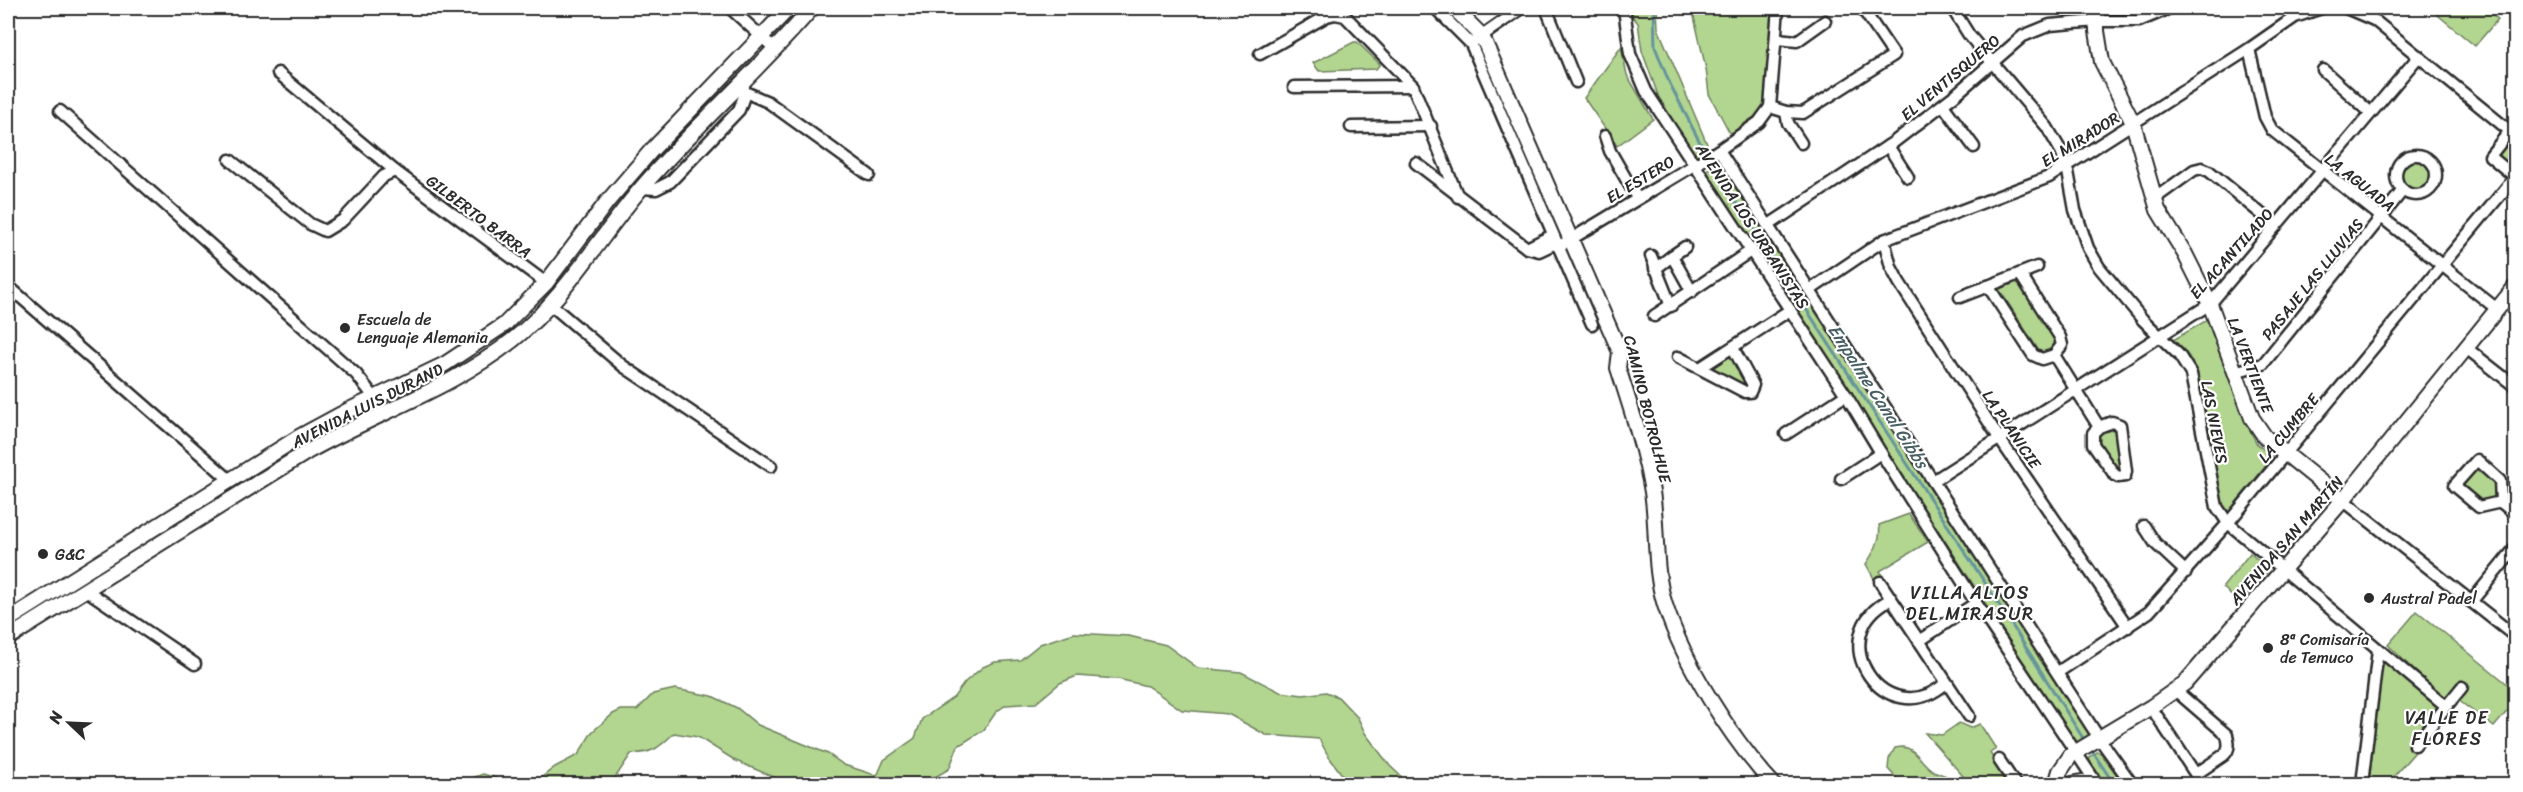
<svg xmlns="http://www.w3.org/2000/svg" width="2523" height="792" font-family="Sriracha,sans-serif">
	<rect width="100%" height="100%" fill="#fff"/>
	<filter id="ink" filterUnits="userSpaceOnUse"><feTurbulence type="fractalNoise" baseFrequency=".0167" numOctaves="2"/><feDisplacementMap in="SourceGraphic" scale="12" xChannelSelector="R" yChannelSelector="G"/><feConvolveMatrix kernelMatrix="1 2 1 2 8 2 1 2 1" color-interpolation-filters="sRGB"/></filter>
	<g filter="url(#ink)">
		<g fill="#b2d590" stroke="#6e805e" stroke-width="1.5">
			<polygon points="1632,8 1657,8 1658,28 1710,151 1701,159 1694,155 1659,98 1642,51 1638,23 1633,17"/>
			<polygon points="1692,8 1772,8 1765,106 1758,117 1731,135 1709,94 1706,69"/>
			<polygon points="2436,8 2466,8 2471,12 2475,8 2484,8 2498,19 2475,46 2433,11"/>
			<polygon points="1354,42 1357,42 1380,64 1376,69 1319,71 1313,63"/>
			<polygon points="1621,47 1627,75 1653,119 1617,146 1584,98"/>
			<polygon points="2511,138 2515,142 2515,166 2513,169 2496,154"/>
			<circle cx="2416" cy="175" r="16"/>
			<polygon points="1719,163 1724,165 1916,467 2051,670 2092,737 2080,745 2075,742 1709,176 1708,169"/>
			<polygon points="2017,278 2056,338 2055,348 2045,353 2039,351 1999,289"/>
			<path d="M2207 320 2246 423 2257 444 2273 457 2227 514C2198 464 2221 374 2173 340Z"/>
			<polygon points="1730,356 1733,358 1751,389 1713,373 1714,367"/>
			<polygon points="2110,427 2118,429 2121,470 2119,471 2097,442 2098,434"/>
			<path d="M2476 469C2487 478 2508 490 2488 503L2479 501 2461 485Z"/>
			<polygon points="196,508 199,512 96,574 94,570"/>
			<path d="M1909 514 1928 542 1880 571 1885 580 1877 584 1866 564C1873 554 1882 538 1879 525Z"/>
			<polygon points="2250,553 2269,570 2239,604 2223,587"/>
			<polygon points="2417,611 2515,690 2515,702 2494,727 2458,700 2470,687 2462,680 2447,697 2442,697 2388,645"/>
			<path d="M1074 633 1129 636 1166 645 1198 668 1241 672 1280 692 1303 695 1326 692 1338 697 1358 718 1365 733 1390 766 1409 784H1349L1329 757 1319 739 1266 735 1228 714 1182 710 1147 686 1118 679 1077 676 1060 683 1036 703 1006 705 996 712 984 730 958 746 949 769 923 784H790L736 761 698 737 674 733C659 748 653 753 631 754L611 784H533L555 767 578 755 592 732 613 714 621 710H637L653 694 675 689 712 696 737 708 758 725 828 754 844 765 875 775 878 774 884 760 915 738 922 719 954 697 965 682 983 667 995 662 1020 660 1040 644Z"/>
			<polygon points="2386,662 2440,705 2439,710 2408,746 2415,752 2387,784 2376,784 2371,780 2370,774 2381,664"/>
			<polygon points="1959,723 1970,728 1980,724 1996,749 1990,753 2009,784 1970,784 1925,733 1942,735"/>
			<path d="M1902 747C1916 748 1921 763 1932 770 1942 776 1947 773 1956 784H1905L1900 782 1888 769 1889 759 1895 748Z"/>
			<polygon points="2097,752 2101,753 2123,784 2105,784 2089,760 2091,756"/>
			<polygon points="483,774 496,778 503,784 456,784"/>
		</g>
		<g fill="none" stroke-linecap="round" stroke-linejoin="round">
			<g stroke="#65959c" stroke-width="3">
				<polyline points="1654,8 1655,47 1669,82 1710,162 1993,595 2086,743"/>
				<polyline points="2090,748 2114,784"/>
			</g>
			<g stroke="#2b2b2b" stroke-width="15">
				<g id="minor">
					<polyline points="730,8 775,49"/>
					<polyline points="1435,8 1471,44 1592,324"/>
					<polyline points="1546,8 1576,82"/>
					<polyline points="1624,8 1630,54 1646,91 1846,395 1881,453 1976,603 2097,784"/>
					<polyline points="1952,8 1969,35 2047,127 2061,151 2067,166 2075,210 2088,248 2099,267 2143,320 2179,355 2191,374 2217,507 2228,523 2446,706"/>
					<polyline points="2346,8 2374,20 2516,136"/>
					<polyline points="1777,39 1797,41 1825,21"/>
					<polyline points="1476,40 1522,8"/>
					<polyline points="2249,49 2265,117 2272,130 2497,309"/>
					<polyline points="1260,54 1327,16 1335,14 1345,16 1413,86 1458,197"/>
					<polyline points="2323,70 2371,113"/>
					<polyline points="278,73 395,171"/>
					<polyline points="1294,87 1413,86"/>
					<polyline points="745,92 768,102 869,175"/>
					<polyline points="1943,105 1974,147"/>
					<polyline points="1770,107 1786,112 1803,113 1894,55 1862,8"/>
					<polyline points="60,111 356,374 374,397"/>
					<polyline points="1786,112 1788,123 1801,143"/>
					<polyline points="1351,127 1431,126"/>
					<polyline points="2509,132 2490,156 2515,177"/>
					<polyline points="1605,136 1610,151 1637,198"/>
					<polyline points="1888,146 1908,177"/>
					<polyline points="1719,150 2099,738 2132,784"/>
					<circle cx="2416" cy="175" r="20"/>
					<polyline points="230,160 310,224 325,231 343,220 384,176 395,171 546,283"/>
					<polyline points="1416,163 1527,248 1539,251 1556,243"/>
					<polyline points="641,188 656,189 670,182 739,110 744,96 744,79"/>
					<polyline points="2154,199 2194,170 2202,168 2209,171 2276,226"/>
					<polyline points="1769,225 1894,142 1955,95 2023,36 2050,25 2097,21 2139,21 2170,8"/>
					<polyline points="1884,240 1891,267 1899,282 1999,438 2128,627"/>
					<polyline points="1558,247 1719,150 1759,122 1770,107 1778,8"/>
					<polyline points="1527,248 1553,235"/>
					<polyline points="1651,256 1671,306"/>
					<polyline points="1672,256 1685,247"/>
					<polyline points="1655,269 1672,256 1692,292"/>
					<polyline points="8,286 230,480"/>
					<polyline points="1988,286 2033,355 2042,359 2054,355 2062,345 2060,337 2020,274"/>
					<polyline points="1810,290 1884,240 2049,177 2249,49 2295,17 2322,8"/>
					<polyline points="1960,297 2037,267"/>
					<polyline points="550,304 623,366 771,466"/>
					<polyline points="1654,316 1752,250"/>
					<polyline points="2465,347 2516,387"/>
					<polyline points="2054,355 2099,427 2093,433 2093,444 2114,474 2118,477 2125,476 2126,471 2120,425 2112,422 2099,427"/>
					<polyline points="1678,357 1745,392 1750,392 1753,385 1733,348"/>
					<polyline points="1700,368 1790,310"/>
					<polyline points="2234,372 2263,364 2403,190"/>
					<polyline points="1786,434 1846,395"/>
					<polyline points="1841,479 1881,453"/>
					<polyline points="1933,481 2210,304 2419,56"/>
					<polyline points="2343,500 2516,637"/>
					<polyline points="2501,502 2479,507 2454,486 2477,460 2500,481 2501,502 2516,515"/>
					<polyline points="2144,526 2155,543 2186,572"/>
					<polyline points="1880,582 1969,716"/>
					<polyline points="86,590 195,664"/>
					<path d="M1891 599C1818 636 1886 736 1946 683"/>
					<polyline points="2471,602 2516,547"/>
					<polyline points="1919,641 1976,603"/>
					<polyline points="2058,672 2149,612 2228,523 2516,176"/>
					<path d="M2175 690 2227 735C2229 743 2230 749 2224 755L2196 774"/>
					<polyline points="2151,707 2202,784"/>
					<polyline points="2415,745 2462,687"/>
					<polyline points="1999,760 2015,784"/>
					<polyline points="2362,784 2378,650"/>
					<polyline points="2515,784 2516,784"/>
				</g>
			</g>
			<g stroke="#2b2b2b" stroke-width="18">
				<g id="tertiary">
					<path d="M1454 8 1482 36 1620 352 1618 368C1630 405 1646 454 1652 492 1658 530 1653 568 1665 605 1684 664 1731 739 1773 784"/>
					<polyline points="2097,8 2097,31 2102,62 2133,123 2158,210 2185,254 2210,304 2252,418 2265,437 2343,500"/>
					<polyline points="8,620 299,437 349,410 445,364 504,325 546,283 607,202 650,152 789,8"/>
					<path d="M8 638 307 452C376 413 453 388 514 339 566 297 600 236 643 186 697 124 759 70 812 8"/>
					<polyline points="2056,784 2060,771 2071,755 2151,707 2185,683 2343,500 2516,286"/>
					<polyline points="2072,784 2082,782 2095,784"/>
				</g>
			</g>
			<use href="#minor" stroke="#fff" stroke-width="10"/>
			<use href="#tertiary" stroke="#fff" stroke-width="14"/>
		</g>
	</g>
	<g fill="#2b2b2b" stroke="#fff" stroke-width="2">
		<circle cx="345" cy="328" r="6"/>
		<circle cx="43" cy="554" r="6"/>
		<circle cx="2369" cy="598" r="6"/>
		<circle cx="2268" cy="648" r="6"/>
	</g>
	<g text-anchor="middle" stroke-width="4.5" stroke-linejoin="round" paint-order="stroke">
		<g font-size="16" fill="#2b2b2b" stroke="#fff">
			<text transform="translate(1950 77) rotate(-40)" y="6">EL VENTISQUERO</text>
			<text transform="translate(2080 139) rotate(-32)" y="6">EL MIRADOR</text>
			<text transform="translate(1640 179) rotate(-31)" y="6">EL ESTERO</text>
			<text transform="translate(2360 182) rotate(38)" y="6">LA AGUADA</text>
			<text transform="translate(479 216) rotate(37)" y="6">GILBERTO BARRA</text>
			<text transform="translate(1753 226) rotate(57)" y="6">AVENIDA LOS URBANISTAS</text>
			<text transform="translate(2231 253) rotate(-48)" y="6">EL ACANTILADO</text>
			<text transform="translate(2312 279) rotate(-51)" y="6">PASAJE LAS LLUVIAS</text>
			<text transform="translate(2251 365) rotate(69)" y="6">LA VERTIENTE</text>
			<text transform="translate(367 405) rotate(-27)" y="6">AVENIDA LUIS DURAND</text>
			<text transform="translate(1648 409) rotate(76)" y="6">CAMINO BOTROLHUE</text>
			<text transform="translate(2215 422) rotate(79)" y="6">LAS NIEVES</text>
			<text transform="translate(2288 428) rotate(-50)" y="6">LA CUMBRE</text>
			<text transform="translate(2012 429) rotate(56)" y="6">LA PLANICIE</text>
			<text transform="translate(2286 540) rotate(-49)" y="6">AVENIDA SAN MARTÍN</text>
		</g>
		<g font-size="16" fill="#2b2b2b" stroke="#fff" text-anchor="start">
			<text x="357" y="325">Escuela de<tspan x="357" dy="18">Lenguaje Alemania</tspan></text>
			<text x="55" y="560">G&amp;C</text>
			<text x="2381" y="604">Austral Padel</text>
			<text x="2280" y="645">8ª Comisaría<tspan x="2280" dy="18">de Temuco</tspan></text>
		</g>
		<g font-size="18" font-style="italic" fill="#486064" stroke="#fff">
			<text transform="translate(1878 396) rotate(57)" y="6">Empalme Canal Gibbs</text>
		</g>
		<g font-size="18" letter-spacing="1.5" fill="#2b2b2b" stroke="#fff">
			<text x="1970" y="599">VILLA ALTOS<tspan x="1970" dy="21">DEL MIRASUR</tspan></text>
			<text x="2447" y="724">VALLE DE<tspan x="2447" dy="21">FLORES</tspan></text>
		</g>
	</g>
	<rect width="2523" height="792" fill="none" stroke="#fff" stroke-width="30"/>
	<rect x="15" y="15" width="2493" height="762" fill="none" stroke="#2b2b2b" stroke-width="2" filter="url(#ink)"/>
	<g transform="translate(69 723) rotate(293)" stroke="#ffffff" stroke-width="4.5" paint-order="stroke">
	<path d="M0-4.5L10 22L0 15L-10 22Z" fill="#2b2b2b"/>
	<text y="-9" font-size="16" font-weight="bold" text-anchor="middle" fill="#2b2b2b">N</text>
	</g>
</svg>
